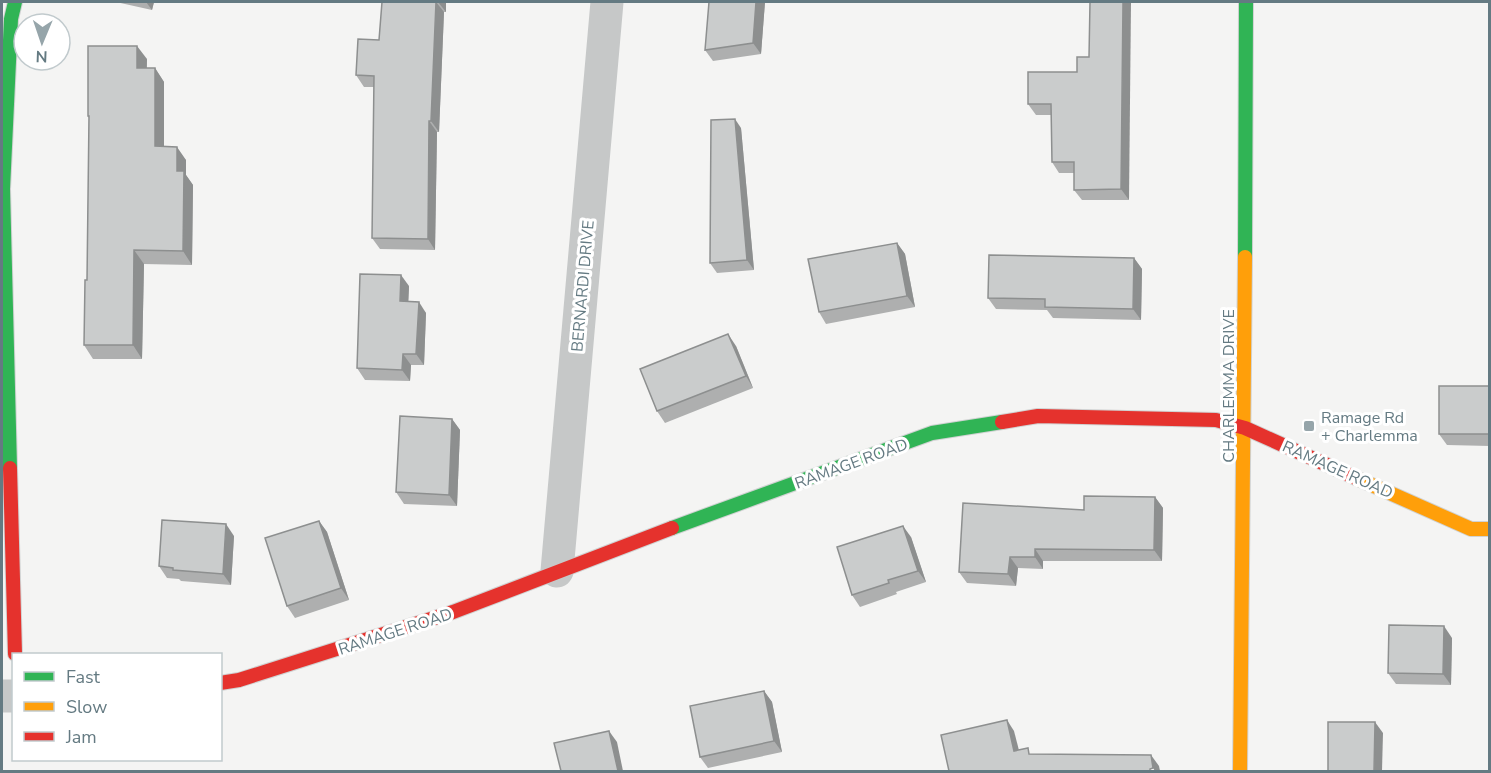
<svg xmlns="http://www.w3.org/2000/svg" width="1491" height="773" font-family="'Nunito Sans',sans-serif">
	<rect width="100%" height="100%" fill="#f4f4f3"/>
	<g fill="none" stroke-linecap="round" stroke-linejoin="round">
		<g stroke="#d0d2d2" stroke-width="16">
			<g id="fast">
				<polyline points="1245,257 1246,2"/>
				<polyline points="10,468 3,189 11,19 15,2"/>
				<polyline points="672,528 932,433 1002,422"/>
			</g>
		</g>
		<g stroke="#d0d2d2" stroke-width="16">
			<g id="slow">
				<polyline points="1356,478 1471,529 1490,529"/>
				<polyline points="1240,772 1245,257"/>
			</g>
		</g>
		<g stroke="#d0d2d2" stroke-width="16">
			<g id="jam">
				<polyline points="1002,422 1038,416 1216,420 1245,428 1356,478"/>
				<polyline points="10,468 15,654"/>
				<polyline points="220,683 239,680 453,612 672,528"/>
			</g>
		</g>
		<g stroke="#c6c8c8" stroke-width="33">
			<polyline points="557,571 607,2"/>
			<polyline points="2,696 14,696"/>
		</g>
		<use href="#fast" stroke="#30b455" stroke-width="14"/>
		<use href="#slow" stroke="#ff9f0a" stroke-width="14"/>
		<use href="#jam" stroke="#e5322d" stroke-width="14"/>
	</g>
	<g fill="#aeafaf">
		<polygon points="116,2 154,2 152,10"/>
		<polygon points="382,2 446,2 446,12 444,12 439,132 437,132 435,250 380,249 372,238 374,87 364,87 356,75 379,40"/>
		<polygon points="765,2 761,54 713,61 705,50"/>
		<polygon points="147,59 147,68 155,68 164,82 164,146 186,160 186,175 193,185 192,265 144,264 142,359 93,359 84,345 87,280 89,118 88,116"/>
		<polygon points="1077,72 1129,200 1082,200 1074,190 1074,173 1059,173 1052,162 1051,115 1036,115 1028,104"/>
		<polygon points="741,128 754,270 717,273 710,263"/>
		<polygon points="897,243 905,254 915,307 826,324 819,312"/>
		<polygon points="1134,258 1142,269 1141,320 1053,318 1047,310 996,309 988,298"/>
		<polygon points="409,286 408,301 426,313 424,365 411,365 410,381 365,380 357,368"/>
		<polygon points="736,346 753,388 665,423 657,411"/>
		<polygon points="1490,386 1490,446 1447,445 1439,434"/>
		<polygon points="452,419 460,430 457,506 404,504 396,492"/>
		<polygon points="1155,497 1163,508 1162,561 1043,561 1043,569 1018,568 1016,586 967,583 959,572"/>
		<polygon points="319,521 327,532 349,600 295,618 287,606"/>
		<polygon points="234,536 231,585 181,581 179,579 167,578 159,566"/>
		<polygon points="911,537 926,582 896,592 897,594 860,607 852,595"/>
		<polygon points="1452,638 1451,685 1396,684 1388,673"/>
		<polygon points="764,691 772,702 782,752 708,768 700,757"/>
	</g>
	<g fill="#8d8f8f">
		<polygon points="146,2 154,2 152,10"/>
		<polygon points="436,2 444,12 439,132 431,121"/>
		<polygon points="438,2 446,2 446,12"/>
		<polygon points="756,2 765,2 761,54 753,43"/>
		<polygon points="1123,2 1131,2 1129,200 1121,189"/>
		<polygon points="137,46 147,59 146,82 137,68"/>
		<polygon points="155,68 164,82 164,160 155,146"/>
		<polygon points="735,119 741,128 754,270 747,260"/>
		<polygon points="429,121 437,132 435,250 428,239"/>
		<polygon points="177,147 186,160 186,175 193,185 192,265 183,251 177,171"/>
		<polygon points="897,243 905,254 915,307 907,296"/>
		<polygon points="134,250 144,264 142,359 133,345"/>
		<polygon points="1134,258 1142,269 1141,320 1133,309"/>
		<polygon points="401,275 409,286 408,312 400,301"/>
		<polygon points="419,302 426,313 424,365 416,354"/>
		<polygon points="728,334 736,346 753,388 746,376"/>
		<polygon points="403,354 411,365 410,381 402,370"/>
		<polygon points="452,419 460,430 457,506 449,495"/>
		<polygon points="1155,497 1163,508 1162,561 1154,550"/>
		<polygon points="319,521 327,532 349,600 341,588"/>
		<polygon points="226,524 234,536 231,585 223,574"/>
		<polygon points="903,526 911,537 926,582 918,571"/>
		<polygon points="1035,549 1043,561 1043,569 1035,557"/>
		<polygon points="1010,557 1018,568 1016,586 1008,574"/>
		<polygon points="1444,626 1452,638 1451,685 1443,674"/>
		<polygon points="764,691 772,702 782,752 774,741"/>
		<polygon points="1007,720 1014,731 1022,762 1014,751"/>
		<polygon points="1375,722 1383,733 1382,771 1374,771"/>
		<polygon points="609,731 617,742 623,771 618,771"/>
		<polygon points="1151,755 1159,766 1160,771 1155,771 1153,768"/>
	</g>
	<g fill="#cacccc" stroke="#8d8f8f" stroke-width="1.5">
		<polygon points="382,2 436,2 431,121 429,121 428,239 372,238 374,76 356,75 358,39 379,40"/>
		<polygon points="709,2 756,2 753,43 705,50"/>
		<polygon points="1090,2 1123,2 1121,189 1074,190 1074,162 1052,162 1051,104 1028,104 1028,72 1077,72 1077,57 1089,57"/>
		<polygon points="88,46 137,46 137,68 155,68 155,146 177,147 177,171 184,171 183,251 134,250 133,345 84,345 85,280 87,280 89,116 88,116"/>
		<polygon points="735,119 747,260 710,263 711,120"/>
		<polygon points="897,243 907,296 819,312 808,259"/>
		<polygon points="989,255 1134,258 1133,309 1045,307 1045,299 988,298"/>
		<polygon points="360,274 401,275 400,301 419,302 416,354 403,354 402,370 357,368"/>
		<polygon points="728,334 746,376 657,411 640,369"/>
		<rect x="1439" y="386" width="51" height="48"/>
		<polygon points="400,416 452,419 449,495 396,492"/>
		<polygon points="1084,496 1155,497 1154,550 1035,549 1035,557 1010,557 1008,574 959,572 963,503 1084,510"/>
		<polygon points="162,520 226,524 223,574 173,570 173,568 159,566"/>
		<polygon points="319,521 341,588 287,606 265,538"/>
		<polygon points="903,526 918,571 888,580 889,583 852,595 837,547"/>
		<polygon points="1389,625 1444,626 1443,674 1388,673"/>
		<polygon points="764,691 774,741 700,757 690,706"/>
		<polygon points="1007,720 1014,751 1028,748 1029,754 1151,755 1153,768 1150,769 1150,771 949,771 941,735"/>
		<polygon points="1328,722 1375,722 1374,771 1328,771"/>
		<polygon points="609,731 618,771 561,771 554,743"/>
	</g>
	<rect fill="#96a5aa" stroke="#fff" stroke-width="2" x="1303" y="420" width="12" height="12" rx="3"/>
	<g text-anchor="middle" stroke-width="6" stroke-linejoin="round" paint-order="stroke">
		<g font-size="16" fill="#647a82" stroke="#fff">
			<text transform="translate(582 286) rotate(-85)" y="6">BERNARDI DRIVE</text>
			<text transform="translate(1228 386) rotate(-90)" y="6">CHARLEMMA DRIVE</text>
			<text transform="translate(851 463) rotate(-20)" y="6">RAMAGE ROAD</text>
			<text transform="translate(1338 469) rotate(24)" y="6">RAMAGE ROAD</text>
			<text transform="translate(395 631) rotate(-18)" y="6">RAMAGE ROAD</text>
		</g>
		<g font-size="16" fill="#647a82" stroke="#fff" text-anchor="start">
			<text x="1321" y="423">Ramage Rd<tspan x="1321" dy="18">+ Charlemma</tspan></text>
		</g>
	</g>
	<rect width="1491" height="773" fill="none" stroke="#647a82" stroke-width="6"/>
	<rect x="12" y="653" width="210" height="108" fill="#ffffff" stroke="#c1cacd" stroke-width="1.5"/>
	<rect x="24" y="672" width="30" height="9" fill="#30b455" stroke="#c1cacd" stroke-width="1.5"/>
	<text x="66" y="683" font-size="18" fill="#647a82">Fast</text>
	<rect x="24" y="702" width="30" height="9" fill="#ff9f0a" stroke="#c1cacd" stroke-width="1.5"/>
	<text x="66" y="713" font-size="18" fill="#647a82">Slow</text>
	<rect x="24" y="732" width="30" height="9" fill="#e5322d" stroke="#c1cacd" stroke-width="1.5"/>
	<text x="66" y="743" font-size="18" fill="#647a82">Jam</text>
	<g transform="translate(42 42) rotate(182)"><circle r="28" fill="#ffffff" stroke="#c1cacd" stroke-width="1.5"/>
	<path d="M0-4.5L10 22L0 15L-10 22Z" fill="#96a5aa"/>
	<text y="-9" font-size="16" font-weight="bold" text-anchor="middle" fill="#647a82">N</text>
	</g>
</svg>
